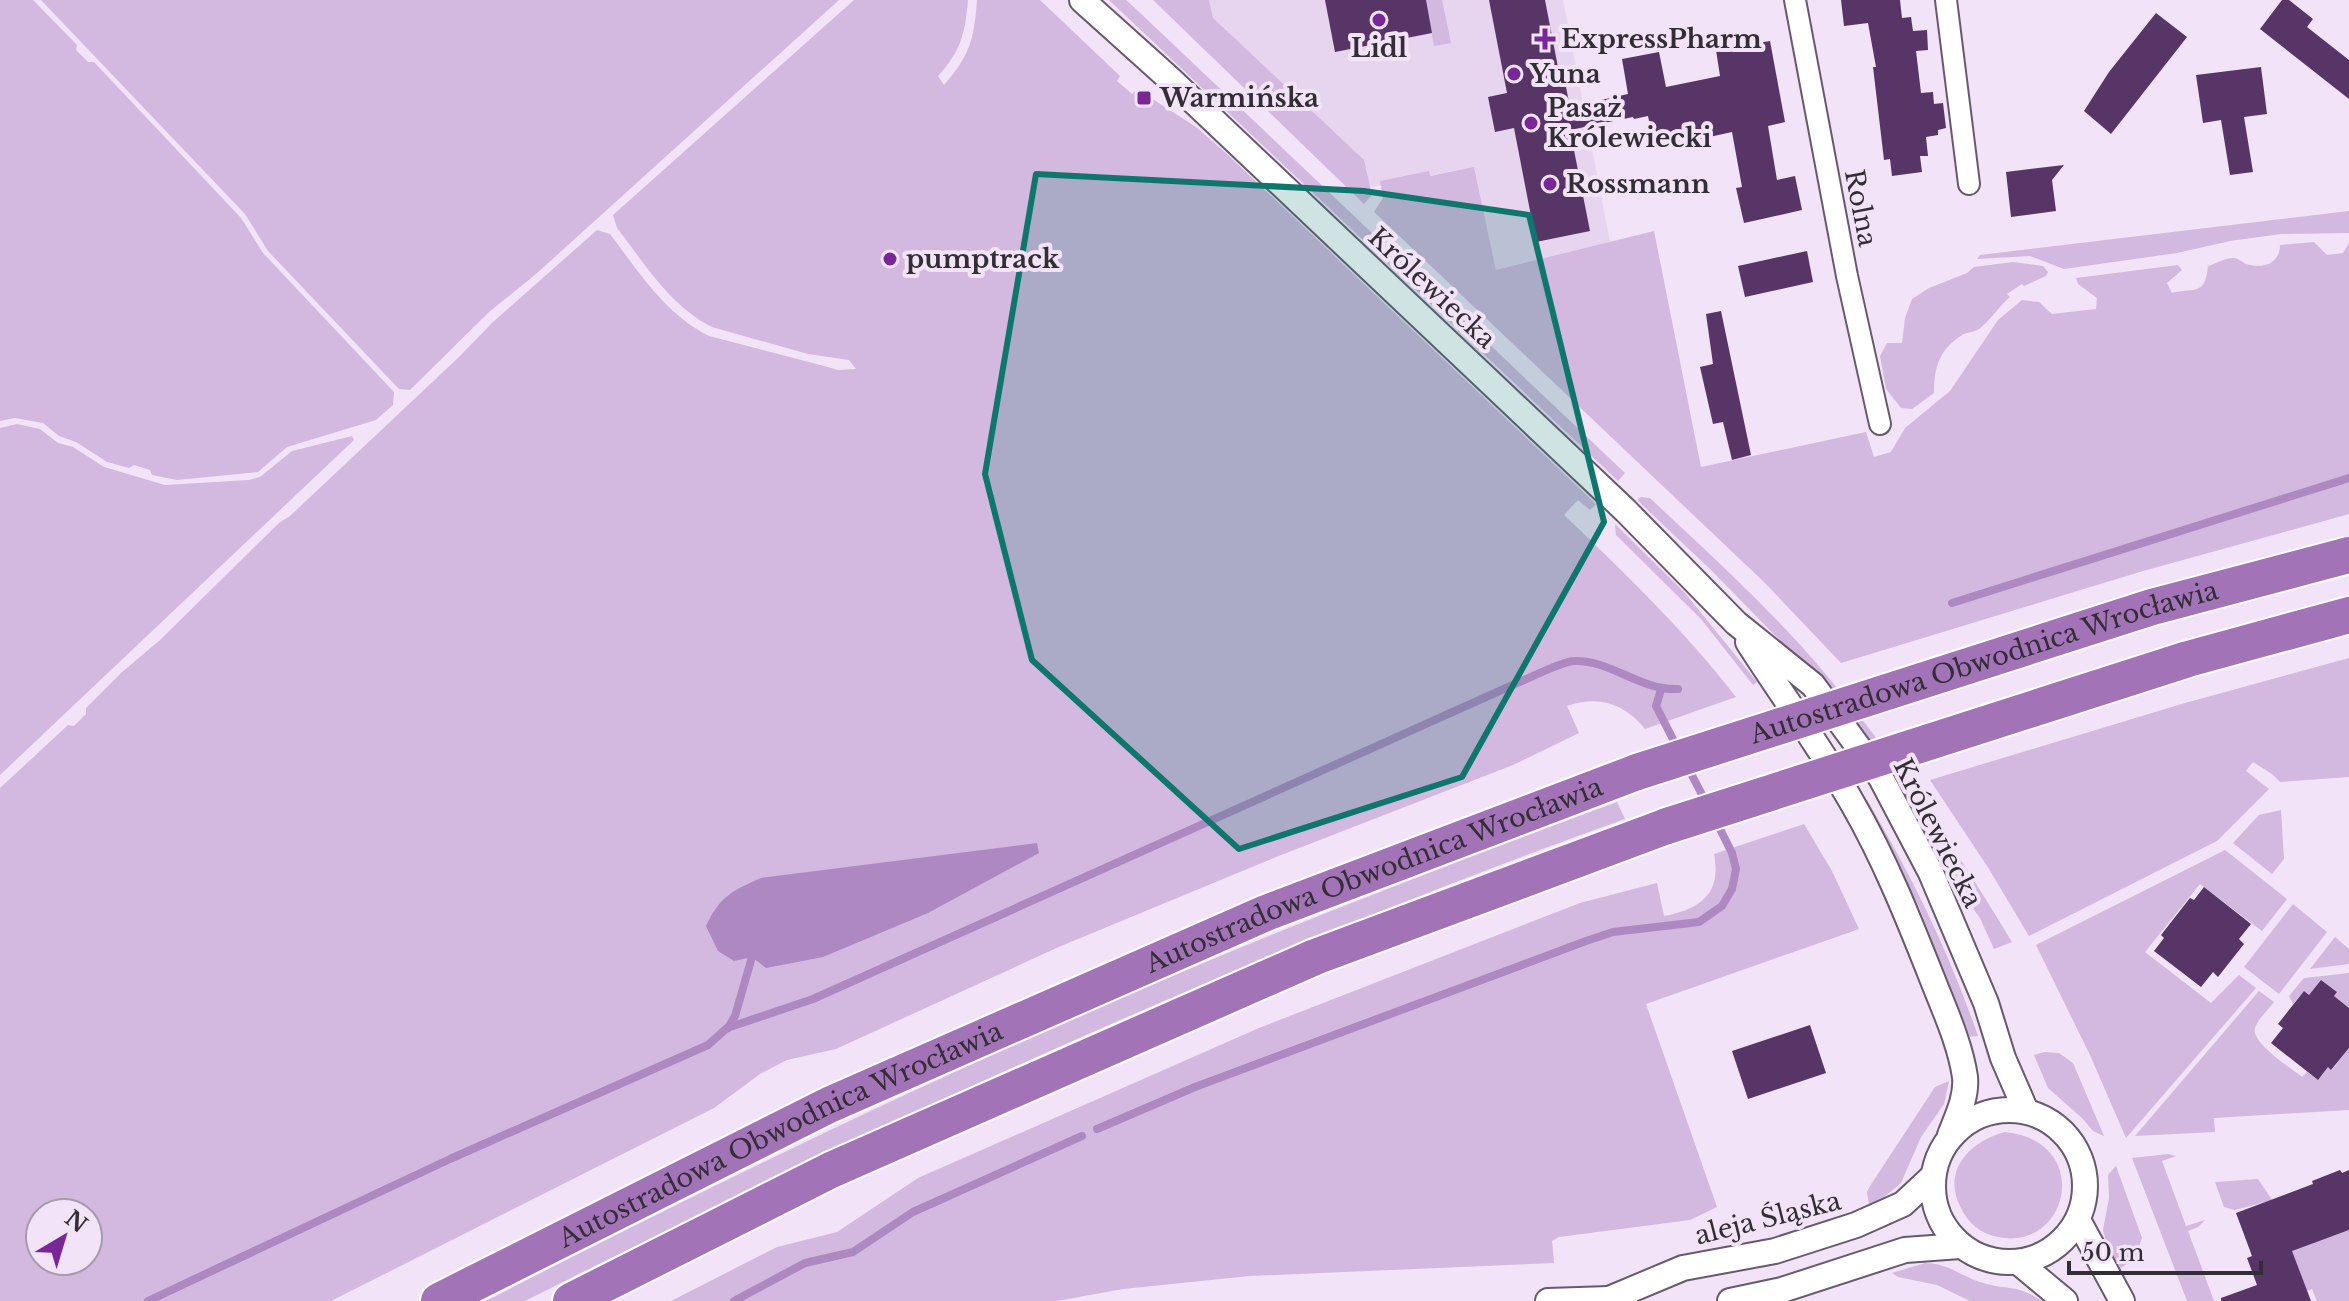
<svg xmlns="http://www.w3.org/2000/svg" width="2349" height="1301" font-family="'Libre Baskerville',serif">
	<rect width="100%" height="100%" fill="#f2e3f8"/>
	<polygon fill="#e7d4ee" points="1167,0 1563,0 1610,242 1496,271 1474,167 1366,188"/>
	<g fill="#d3b8df" fill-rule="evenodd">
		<polygon points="0,0 33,0 77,45 76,50 88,62 94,62 241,218 263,253 394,392 393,405 376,420 287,447 258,472 177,480 152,475 150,470 134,465 129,468 107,462 76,442 59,436 43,423 15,418 0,421"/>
		<polygon points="41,0 839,0 536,274 489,312 410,390 399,389 268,251 245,214"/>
		<path d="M854 0H968C965 34 961 51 938 76L944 85C970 55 974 40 977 0H1040L1120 76 1117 81 1132 94 1135 91 1147 101 1151 98 1196 127 1228 155 1596 504 1590 510 1578 500 1564 515C1625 573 1684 630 1736 697L1645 729C1625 703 1597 695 1567 706L1579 733 1513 765 1276 857 1061 946 836 1049 787 1060 760 1074 714 1108 331 1301H0V788L68 725 74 726 86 714V708L121 673 160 640 279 523 290 516 459 357 493 322 597 230 610 234C639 272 665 314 709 336L824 366 838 370 856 369 849 360 808 354 712 327C670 306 645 264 617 228L613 215ZM40 1213H88V1261H40Z"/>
		<polygon points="1109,0 1126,0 1137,10 1625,473 1618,481"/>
		<polygon points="1153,0 1209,0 1213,18 1364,160 1372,195 1364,204"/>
		<polygon points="1426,0 1442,0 1451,43 1434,46"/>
		<path d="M1474 167 1496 270 1654 231 1701 467 1866 432 1874 457 1891 452 1905 428 1950 391 1998 320 2022 300 2039 302 2052 314 2096 309 2097 298 2078 284 2076 278 2178 265 2182 270 2167 283 2172 293C2192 287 2205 298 2208 266 2215 264 2227 257 2234 258 2239 259 2242 262 2246 264 2263 269 2280 264 2280 245L2314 242 2327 255 2343 253 2349 243V514L2143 571 1841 663 1765 583 1374 212 1383 198 1380 181 1429 171 1430 176Z"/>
		<polygon points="2349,211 2349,233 2281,234 2230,241 2177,253 2064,269 2030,256 1977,259 1980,255"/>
		<path d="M2013 262 2043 266 2048 272 2046 276 2024 286 2022 284 2007 294 2010 297C1999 306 1988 323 1979 329 1975 332 1967 332 1962 335 1939 350 1934 367 1934 393L1912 409 1901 408 1886 389 1880 356 1887 343H1902L1905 318 1912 299 1929 288 1967 273 1974 267Z"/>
		<polygon points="17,424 40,429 58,443 73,447 104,467 165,485 249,480 260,477 292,451 352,436 354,440 0,775 0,428"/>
		<path d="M1641 497 1650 498C1709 554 1771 609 1823 671 1894 755 1955 848 2012 942L1994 949 1980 918 1943 867 1902 796 1805 666 1711 570 1637 500Z"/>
		<polygon points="1615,524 1685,593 1757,682 1753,685 1701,619 1616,535"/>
		<polygon points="2349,658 2349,777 2280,782 2272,774 2253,762 2246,771 2269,789 2217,841 2029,936 1989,869 1930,780 2185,703"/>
		<path d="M1867 800C1912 876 1949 952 1978 1036L1970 1037 1919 907 1862 802Z"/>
		<path d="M1617 802 1625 819C1247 954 883 1121 525 1301H486C704 1189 924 1082 1149 986 1303 920 1460 860 1617 802Z"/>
		<polygon points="2281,810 2284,859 2272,874 2233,843 2259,815"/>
		<path d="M1804 824 1832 871 1859 929 1646 1004 1717 1207 1690 1220 1559 1237 1552 1241 1554 1263 1250 1276 1123 1289 1057 1301H671L777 1247 837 1232 918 1178 1259 1028 1580 903 1657 883 1664 916C1699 909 1722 895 1714 854Z"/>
		<polygon points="2225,850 2287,899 2262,931 2200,884 2145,952 2211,1003 2239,975 2256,988 2126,1138 2090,1055 2036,945"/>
		<polygon points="2293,904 2327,932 2279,994 2244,967"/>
		<polygon points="2335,937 2349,949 2349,964 2310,969"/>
		<polygon points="2349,973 2349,1008 2334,996 2337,992 2321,980 2309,995 2304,991 2293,1004 2289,996 2304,978"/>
		<path d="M2259 991 2274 1002C2268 1010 2257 1020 2255 1028 2251 1043 2291 1068 2302 1077L2307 1072 2318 1080 2328 1067 2332 1070 2349 1048V1110L2214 1118 2215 1132 2135 1136Z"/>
		<polygon points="2044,1052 2059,1053 2073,1063 2104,1136 2093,1131 2082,1118 2048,1088 2034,1055"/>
		<polygon points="1949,1081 1944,1104 1921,1137 1901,1183 1883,1198 1869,1204 1867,1192 1870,1186 1935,1087"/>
		<path d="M2005 1132C2094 1141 2069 1252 1998 1237 1981 1234 1968 1223 1961 1208 1941 1171 1970 1141 2005 1132Z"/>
		<polygon points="2168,1154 2176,1156 2162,1161 2186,1226 2205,1220 2198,1227 2188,1231 2214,1301 2187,1301 2132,1158"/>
		<polygon points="2116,1166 2142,1238 2135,1258 2121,1268 2108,1248 2103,1230 2109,1198 2108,1175"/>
		<polygon points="2258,1179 2272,1200 2235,1210 2224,1207 2215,1182"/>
		<polygon points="2331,1230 2333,1236 2349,1230 2349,1301 2317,1301 2312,1289 2307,1291 2291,1251"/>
		<path d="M1925 1263C1947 1263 1961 1276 1980 1282 2007 1291 2015 1283 2042 1301H1970L1937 1285 1898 1277 1892 1273Z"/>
	</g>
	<path fill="#ae88c0" d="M1037 843 1039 853 928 913 823 957 766 968 752 957 734 961 718 951 706 926C720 896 732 891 761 878Z"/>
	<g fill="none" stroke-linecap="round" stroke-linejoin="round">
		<g stroke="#ae88c0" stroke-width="8">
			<polyline points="1952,603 2349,478"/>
			<polyline points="1661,690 1656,706 1678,749"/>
			<polyline points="1686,764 1708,806"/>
			<polyline points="728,1028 735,1016 752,957"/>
			<polyline points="1097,1129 1195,1087 1586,941 1613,932 1699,922 1722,906 1732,889 1736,869 1732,853 1716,821"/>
			<path d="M148 1301 450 1159 708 1045 727 1028 813 999 1515 684C1528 679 1562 661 1574 661 1609 659 1641 691 1678 689"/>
			<polyline points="734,1301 805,1263 853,1252 913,1212 1082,1136"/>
		</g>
	</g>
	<g fill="#573566">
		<polygon points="1325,0 1426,0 1432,33 1335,52"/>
		<polygon points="1489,0 1545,0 1561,83 1565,82 1570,107 1628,94 1622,59 1659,52 1666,87 1720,76 1716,50 1770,41 1785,122 1768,126 1777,180 1795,176 1802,210 1744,223 1736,188 1742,187 1732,132 1655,149 1648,116 1634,119 1633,117 1570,130 1590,231 1536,242 1514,128 1495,132 1488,97 1507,93"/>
		<polygon points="1841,0 1900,0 1902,18 1911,17 1913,31 1927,30 1928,50 1916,51 1921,93 1933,92 1934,104 1943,103 1946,128 1938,130 1938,135 1926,137 1928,156 1920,156 1922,172 1892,176 1890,159 1884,160 1873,67 1876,67 1868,23 1844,26"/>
		<polygon points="2282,0 2289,0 2313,19 2307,27 2349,60 2349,99 2260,29"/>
		<polygon points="2156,13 2187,37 2111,134 2084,111 2109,72"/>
		<polygon points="2261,67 2267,114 2244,117 2253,172 2230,175 2221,120 2203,123 2196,75"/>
		<polygon points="2064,165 2052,180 2056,211 2011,217 2006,172"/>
		<polygon points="1807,251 1813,282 1745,297 1738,266"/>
		<polygon points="1721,311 1751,455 1732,460 1723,422 1713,424 1700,367 1713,364 1706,314"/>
		<polygon points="2204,887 2251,924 2239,939 2244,944 2218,977 2213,972 2201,987 2154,951 2164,938 2161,935 2190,898 2194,900"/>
		<polygon points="2321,980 2337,992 2334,996 2349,1008 2349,1048 2331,1070 2328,1067 2318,1080 2271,1043 2283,1028 2278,1024 2304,991 2309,995"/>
		<polygon points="1810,1025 1826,1073 1748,1099 1732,1051"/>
		<polygon points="2340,1170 2342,1173 2349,1170 2349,1230 2292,1251 2311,1301 2221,1301 2221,1298 2257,1285 2247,1258 2252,1256 2236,1213 2313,1184 2312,1181"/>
	</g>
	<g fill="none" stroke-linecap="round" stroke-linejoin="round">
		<g stroke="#675a6c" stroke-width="24">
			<g id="minor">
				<polyline points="1795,0 1847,276 1880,424"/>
				<polyline points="1946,0 1969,184"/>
			</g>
		</g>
		<g stroke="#675a6c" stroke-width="28">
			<g id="tertiary">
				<polyline points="1082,0 1171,80 1626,511 1736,623 1813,685 1881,778 1931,873 1986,1003 2003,1058 2026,1111"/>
				<path d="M1748 642C1783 697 1822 749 1854 806 1885 860 1909 920 1932 978 1944 1009 1960 1043 1965 1077 1967 1097 1957 1117 1950 1135"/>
				<circle cx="2009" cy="1186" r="76"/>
				<polyline points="2078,1220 2122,1301"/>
				<polyline points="2018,1262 2065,1301"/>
				<polyline points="1609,1299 1683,1268 1775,1251 1856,1225 1903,1204 1932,1177"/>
				<polyline points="1548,1301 1609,1299 1625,1301"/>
				<polyline points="1730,1301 1782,1290 1905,1250 1960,1246"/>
			</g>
		</g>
		<g stroke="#fff" stroke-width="40">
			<g id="motorway">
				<path id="s1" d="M439 1301 829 1105 1266 913 1637 772"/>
				<polyline points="571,1301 831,1170 1315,957 1667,826"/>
			</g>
		</g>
		<use href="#minor" stroke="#fff" stroke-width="20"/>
		<use href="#tertiary" stroke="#fff" stroke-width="24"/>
		<use href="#motorway" stroke="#a373b8" stroke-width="36"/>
		<g stroke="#fff" stroke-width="40" stroke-linecap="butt">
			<g id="motorway-bridge">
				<path id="s2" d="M1637 772 2152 607 2349 555"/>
				<polyline points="1667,826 2188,659 2349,615"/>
			</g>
		</g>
		<use href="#motorway-bridge" stroke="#a373b8" stroke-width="36"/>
	</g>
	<path fill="#0f766e" fill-opacity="0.2" stroke="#0f766e" stroke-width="6" stroke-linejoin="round" d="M1036 174 1364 191 1529 215 1604 522 1462 777 1239 849 1032 660 985 474Z"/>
	<g fill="#792798" stroke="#f2e3f8" stroke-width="3">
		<circle cx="1379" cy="20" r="8"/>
		<path d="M1541 27h8v8h8v8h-8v8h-8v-8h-8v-8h8z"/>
		<circle cx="1514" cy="74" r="8"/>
		<rect x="1136" y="90" width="16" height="16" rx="4"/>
		<circle cx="1531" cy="123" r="8"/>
		<circle cx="1550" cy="184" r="8"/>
		<circle cx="890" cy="259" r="8"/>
	</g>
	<g text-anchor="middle" stroke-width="8" stroke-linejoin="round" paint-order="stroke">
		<g font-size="26" font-weight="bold" fill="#332e36" stroke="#f2e3f8" text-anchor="start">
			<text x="1561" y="48">ExpressPharm</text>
			<text x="1379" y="57" text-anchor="middle">Lidl</text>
			<text x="1530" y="83">Yuna</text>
			<text x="1160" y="107">Warmińska</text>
			<text x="1547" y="117">Pasaż<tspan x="1547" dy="30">Królewiecki</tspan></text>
			<text x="1566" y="193">Rossmann</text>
			<text x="906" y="268">pumptrack</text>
		</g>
		<g font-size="26" fill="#332e36" stroke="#f2e3f8">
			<text transform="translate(1861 208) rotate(79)" y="9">Rolna</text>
			<text transform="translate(1432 288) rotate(43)" y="9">Królewiecka</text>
			<text dy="9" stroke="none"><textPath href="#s2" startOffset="364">Autostradowa Obwodnica Wrocławia</textPath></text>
			<text transform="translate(1938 833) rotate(63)" y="9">Królewiecka</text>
			<text dy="9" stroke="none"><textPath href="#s1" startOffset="1028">Autostradowa Obwodnica Wrocławia</textPath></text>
			<text dy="9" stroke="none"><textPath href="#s1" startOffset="380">Autostradowa Obwodnica Wrocławia</textPath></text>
			<text transform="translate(1768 1218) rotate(-14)" y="9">aleja Śląska</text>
		</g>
	</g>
	<g transform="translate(64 1237) rotate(38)"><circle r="38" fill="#f2e3f8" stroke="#a69baa" stroke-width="2"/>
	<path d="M0-6L14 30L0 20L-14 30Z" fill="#792798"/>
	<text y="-12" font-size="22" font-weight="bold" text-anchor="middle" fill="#332e36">N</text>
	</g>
	<path d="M2069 1261v12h192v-12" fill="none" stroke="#332e36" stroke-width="4"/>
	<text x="2081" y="1261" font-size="24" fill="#332e36" stroke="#f2e3f8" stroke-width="6" paint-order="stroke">50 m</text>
</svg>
